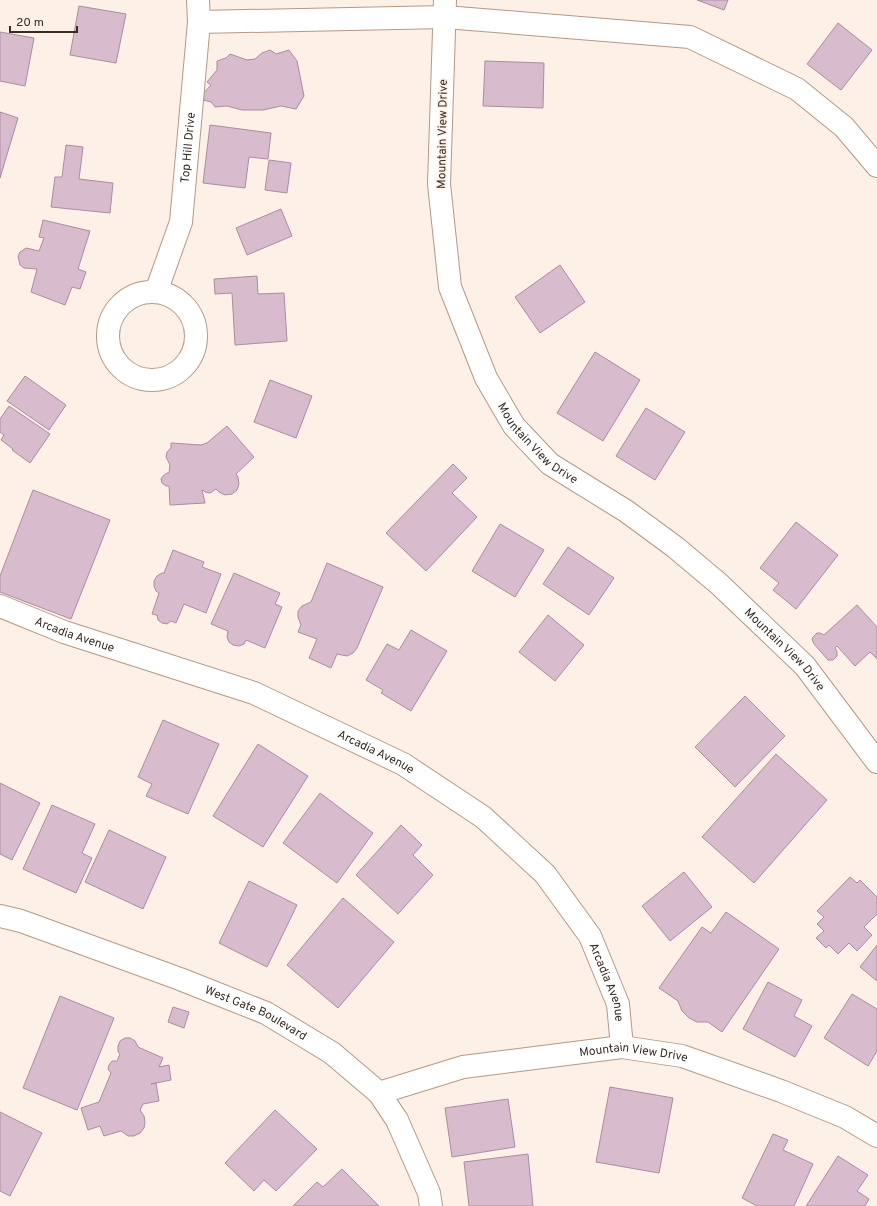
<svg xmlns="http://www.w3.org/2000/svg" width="877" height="1206" font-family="Overpass,sans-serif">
	<rect width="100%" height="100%" fill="#fcf0e7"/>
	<g fill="#d9bbce" stroke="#aa8d9f">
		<polygon points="697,0 728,0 724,10"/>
		<polygon points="79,6 126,14 116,63 70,55"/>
		<polygon points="838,23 872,50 841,90 807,64"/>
		<polygon points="0,32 34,38 25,86 0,81"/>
		<polygon points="270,50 276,54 289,50 297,61 304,96 296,109 281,106 263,110 242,110 227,106 215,107 211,102 203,100 201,96 211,85 207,82 217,70 217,61 226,58 230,54 247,60 255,59 262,53"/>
		<polygon points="485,61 544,63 543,108 483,106"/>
		<polygon points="0,112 18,118 0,178"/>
		<polygon points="210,125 271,133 268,159 249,157 245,188 203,183"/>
		<polygon points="66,145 83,147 79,179 113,183 110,213 51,207 55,177 62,177"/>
		<polygon points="269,160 291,163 287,193 265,190"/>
		<polygon points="281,209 292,236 247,255 236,228"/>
		<polygon points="43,220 90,231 78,269 86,272 80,289 72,287 65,305 31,292 37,269 24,268 20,265 18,256 20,252 26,248 39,251 44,238 39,237"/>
		<polygon points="560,265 585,302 540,333 515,297"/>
		<polygon points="257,276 258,294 284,293 287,341 235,345 232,293 215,294 214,279"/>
		<polygon points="595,352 640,380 603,441 557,413"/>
		<polygon points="25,376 66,405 49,430 7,401"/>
		<polygon points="270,380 312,396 296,438 254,422"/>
		<polygon points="9,406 50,434 30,463 12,450 13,449 1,440 4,435 0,432 0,419"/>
		<polygon points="646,408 685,432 655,480 616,456"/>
		<polygon points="227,426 254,457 236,474 238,477 239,484 237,490 232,494 225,495 219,492 216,489 210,493 205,492 203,490 202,490 205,503 170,505 169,486 166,486 162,483 161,479 163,476 167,473 169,473 170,465 166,457 167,452 171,448 171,443 201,445 207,443"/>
		<polygon points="453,464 467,478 452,493 477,517 426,571 386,533"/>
		<polygon points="33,490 110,520 71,619 0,592 0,576"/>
		<polygon points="796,522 838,555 796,609 773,590 779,583 760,568"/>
		<polygon points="500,524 544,550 515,597 472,571"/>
		<polygon points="568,547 614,578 589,615 543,584"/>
		<polygon points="173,550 204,562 202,567 221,574 206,613 184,604 176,623 171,621 167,624 162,623 158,620 157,615 152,614 159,593 156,591 154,586 154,581 157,576 162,573 164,573"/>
		<polygon points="327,563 383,587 357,648 353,653 347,656 337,654 331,668 309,658 317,639 298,632 301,625 298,617 298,611 302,606 311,602"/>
		<polygon points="234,573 280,593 275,604 282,607 265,648 246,640 244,644 239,646 233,645 229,642 227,637 228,631 211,624"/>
		<polygon points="857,605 877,627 877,659 870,652 855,666 837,646 835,648 837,651 837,656 833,660 828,660 814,644 812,639 813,637 817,633 820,633 824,635"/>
		<polygon points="548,615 584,645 555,681 519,652"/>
		<polygon points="411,630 447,651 411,711 381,693 383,690 366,680 387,644 399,650"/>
		<polygon points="745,696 785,736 735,787 695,747"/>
		<polygon points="163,720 219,744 188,814 146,796 152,784 138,777"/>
		<polygon points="258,744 308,776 263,847 213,816"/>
		<polygon points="776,754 827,800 754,883 702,837"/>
		<polygon points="0,783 40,803 12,860 0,854"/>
		<polygon points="320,793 373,833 337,883 283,843"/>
		<polygon points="52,805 95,824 82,853 92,858 76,893 23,869"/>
		<polygon points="401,825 422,845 413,855 433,875 398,914 356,875"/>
		<polygon points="109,830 166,857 143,909 85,882"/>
		<polygon points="684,872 712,907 670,941 642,906"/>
		<polygon points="850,877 857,883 860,880 877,897 877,914 864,927 872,935 857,951 849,943 838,954 829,945 826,948 816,938 824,931 817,924 824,917 817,911"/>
		<polygon points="249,881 297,905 267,967 219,943"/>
		<polygon points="343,898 394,942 338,1008 287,965"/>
		<polygon points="726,912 779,949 722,1032 708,1022 697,1022 689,1018 682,1011 678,1001 659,988 702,927 711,933"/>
		<polygon points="877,945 877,981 860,967"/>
		<polygon points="768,982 802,1000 794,1016 812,1026 795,1057 743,1029"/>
		<polygon points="852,994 877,1009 877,1051 868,1066 824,1038"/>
		<polygon points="60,996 114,1018 77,1110 23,1088"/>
		<polygon points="173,1007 189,1012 184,1028 168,1022"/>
		<polygon points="125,1038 130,1038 135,1041 138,1047 163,1058 159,1067 169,1065 171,1080 151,1084 156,1083 159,1101 143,1104 140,1110 144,1116 145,1122 144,1128 140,1133 134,1136 128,1136 121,1131 104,1136 100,1126 88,1130 81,1108 99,1102 111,1073 108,1069 109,1065 112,1061 117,1061 120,1054 118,1052 118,1046 120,1041"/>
		<polygon points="610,1087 673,1098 659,1173 596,1162"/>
		<polygon points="508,1099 515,1147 452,1157 445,1108"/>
		<polygon points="275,1110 317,1149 276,1191 264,1180 254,1191 225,1163"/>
		<polygon points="0,1112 42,1133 10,1196 0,1191"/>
		<polygon points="773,1134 788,1140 783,1150 813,1164 794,1206 757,1206 742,1198"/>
		<polygon points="528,1154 533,1206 469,1206 464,1162"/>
		<polygon points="838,1156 868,1175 857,1191 869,1199 865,1206 806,1206"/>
		<polygon points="342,1169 379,1206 293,1206 317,1182 323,1187"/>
	</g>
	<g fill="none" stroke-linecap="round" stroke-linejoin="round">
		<g stroke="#b59986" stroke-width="24">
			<g id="minor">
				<path id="s1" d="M445 0 439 184 450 287 486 378 514 426 550 464 626 511 675 547 719 584 805 666 877 762"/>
				<polyline points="199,22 445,17 690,37 797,89 844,127 877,166"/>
				<path id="s2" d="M156 292 181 222 199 22 198 0"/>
				<circle cx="152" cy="336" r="44"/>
				<path id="s3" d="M0 606 64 632 254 693 403 764 483 817 545 874 590 936 618 1004 622 1047"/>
				<path id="s4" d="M0 916 21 921 180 979 266 1013 332 1053 379 1093 397 1120 429 1193 431 1206"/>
				<path id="s5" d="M379 1093 463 1067 622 1047 682 1056 781 1091 845 1117 877 1136"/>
			</g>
		</g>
		<use href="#minor" stroke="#fff" stroke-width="22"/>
	</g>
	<g text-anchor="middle" stroke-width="3" stroke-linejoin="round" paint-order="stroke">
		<g font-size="12" fill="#372c24" stroke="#fcf0e7">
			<text transform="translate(442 134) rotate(-89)" y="4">Mountain View Drive</text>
			<text dy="4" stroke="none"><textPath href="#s2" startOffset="149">Top Hill Drive</textPath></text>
			<text dy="4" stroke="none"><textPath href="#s1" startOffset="470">Mountain View Drive</textPath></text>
			<text dy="4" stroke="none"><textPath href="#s3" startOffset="80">Arcadia Avenue</textPath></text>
			<text dy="4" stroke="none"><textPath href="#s1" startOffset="794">Mountain View Drive</textPath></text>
			<text dy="4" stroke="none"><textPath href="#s3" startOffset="404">Arcadia Avenue</textPath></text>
			<text dy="4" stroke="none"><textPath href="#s3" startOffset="740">Arcadia Avenue</textPath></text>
			<text dy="4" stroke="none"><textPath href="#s4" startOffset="274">West Gate Boulevard</textPath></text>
			<text dy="4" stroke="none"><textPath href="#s5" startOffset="260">Mountain View Drive</textPath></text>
		</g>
	</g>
	<path d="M10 26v6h67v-6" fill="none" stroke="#372c24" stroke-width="2"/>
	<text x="16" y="26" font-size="12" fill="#372c24" stroke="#fcf0e7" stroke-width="3" paint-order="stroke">20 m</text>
</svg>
